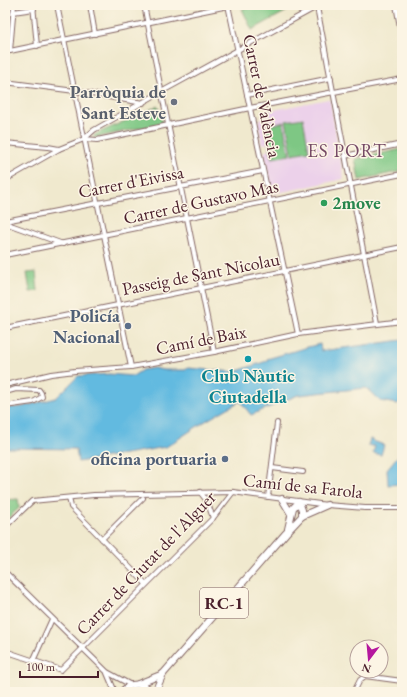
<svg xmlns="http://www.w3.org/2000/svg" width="407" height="697" font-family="'EB Garamond',serif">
	<rect width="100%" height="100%" fill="#fcf5e5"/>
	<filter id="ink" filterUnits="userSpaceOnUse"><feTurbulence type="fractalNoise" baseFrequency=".025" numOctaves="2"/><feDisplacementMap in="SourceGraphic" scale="8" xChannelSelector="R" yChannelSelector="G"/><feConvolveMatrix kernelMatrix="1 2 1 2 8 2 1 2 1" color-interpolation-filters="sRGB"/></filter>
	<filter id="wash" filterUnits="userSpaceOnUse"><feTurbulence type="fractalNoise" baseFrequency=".012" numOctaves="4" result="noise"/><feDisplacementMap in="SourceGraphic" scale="16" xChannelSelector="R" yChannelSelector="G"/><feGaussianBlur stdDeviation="0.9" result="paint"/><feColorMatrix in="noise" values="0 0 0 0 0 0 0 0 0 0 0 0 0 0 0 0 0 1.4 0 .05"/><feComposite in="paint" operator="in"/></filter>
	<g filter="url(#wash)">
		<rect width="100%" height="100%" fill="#f0e9ce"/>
		<polygon fill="#ecd1ea" points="328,99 330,101 344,179 273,194 264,152 269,150 267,143 262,144 258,121 260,120 263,115 263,112"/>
		<g fill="#7ec784" stroke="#647358">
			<polygon points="260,5 298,5 252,30 242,9"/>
			<polygon points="158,106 163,123 94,138 94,135 96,134"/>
			<polygon points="303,118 309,151 292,154 286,121"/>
			<polygon points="283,122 290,155 272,158 266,126"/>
			<polygon points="402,149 402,171 359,180 355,159"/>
			<polygon points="36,272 38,291 30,292 27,273"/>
			<polygon points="18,499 19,508 5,521 5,500"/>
		</g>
		<g fill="#62bae0" stroke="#566c86">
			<path d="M402 340V401L397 404 380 401 366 388 298 395 251 415 240 401 204 422 166 447 78 462 76 449 5 448V408L21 407 56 398 78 376 109 374 133 376 142 370 154 368 163 370H185L188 368 234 372 267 361V359C285 354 302 348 320 344L321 351Z"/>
			<polygon points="370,439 373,440 373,441 384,445 381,455 373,453 375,446 368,446"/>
			<polygon points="402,451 402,484 388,485 387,469"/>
		</g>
	</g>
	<g filter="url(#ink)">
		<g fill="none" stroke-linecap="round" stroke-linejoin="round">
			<g stroke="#846664" stroke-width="6">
				<g id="street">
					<polyline points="33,5 37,46"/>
					<polyline points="57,5 131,367"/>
					<polyline points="90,5 95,34"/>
					<polyline points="144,5 214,352"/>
					<polyline points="228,5 298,334"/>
					<polyline points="396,5 402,38"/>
					<polyline points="317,7 377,323"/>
					<polyline points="13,12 34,9"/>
					<polyline points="10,51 14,5"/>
					<polyline points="5,52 233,5"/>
					<polyline points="5,82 75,91 143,103"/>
					<polyline points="247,95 331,78"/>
					<polyline points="84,139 94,130 161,92 320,5"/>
					<polyline points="5,143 48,147 59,149"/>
					<polyline points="345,156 402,144"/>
					<polyline points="5,180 59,149 84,139 97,140 250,108 402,79"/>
					<polyline points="5,221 263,171"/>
					<polyline points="5,223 63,244"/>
					<polyline points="5,255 402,174"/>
					<polyline points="5,328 402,247"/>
					<polyline points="5,385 51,374 75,371 131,367 214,352 298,334 402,321"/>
					<polyline points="5,392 16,389 39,390 41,393 42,397 33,402 5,406"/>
					<polyline points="272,468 303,472"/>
					<polyline points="200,492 207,501 213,518"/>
					<polyline points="268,497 277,423"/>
					<polyline points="69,498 71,507 146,584"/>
					<polyline points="5,527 32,501 94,495 233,492 327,505 365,508 402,508"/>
					<polyline points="102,539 143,498"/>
					<polyline points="5,572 107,672 131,685"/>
					<polyline points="5,651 61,670 213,518 233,492"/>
					<polyline points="33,661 52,619"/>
					<polyline points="107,673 115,692"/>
					<polyline points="354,692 360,680 365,676 402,681"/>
				</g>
			</g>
			<g stroke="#846664" stroke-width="8">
				<g id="primary">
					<polyline points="282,499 291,514"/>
					<polyline points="288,529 293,508 299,502 302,510 302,516"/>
					<polyline points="138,684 163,674"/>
					<path d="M122 692C130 682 143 682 152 692"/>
					<polyline points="155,692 163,674 286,533 302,516 327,505"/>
				</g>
			</g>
			<use href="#street" stroke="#fff" stroke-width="4"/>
			<use href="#primary" stroke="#fff" stroke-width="6"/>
		</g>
	</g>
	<circle fill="#6b7280" stroke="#fcf5e5" stroke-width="1.5" cx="174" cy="102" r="4"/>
	<circle fill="#2e9e5b" stroke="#fcf5e5" stroke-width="1.5" cx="324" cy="203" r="4"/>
	<g fill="#5c6f8a" stroke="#fcf5e5" stroke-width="1.5">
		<circle cx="128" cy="326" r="4"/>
		<circle cx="225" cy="459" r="4"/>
	</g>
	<circle fill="#0f9aa8" stroke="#fcf5e5" stroke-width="1.5" cx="248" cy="359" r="4"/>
	<g text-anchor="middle" stroke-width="3" stroke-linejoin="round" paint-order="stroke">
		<rect fill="#fcf5e5" stroke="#7f5f63" stroke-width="1" x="200" y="588" width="48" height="30" rx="3"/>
		<g font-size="17" font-weight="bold" fill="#4a1f2b">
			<text x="224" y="609">RC-1</text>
		</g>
		<g font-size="18" font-weight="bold" fill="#5b616d" stroke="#fcf5e5" text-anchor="end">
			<text x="166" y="98">Parròquia de<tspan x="166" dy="21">Sant Esteve</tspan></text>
		</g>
		<g font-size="18" fill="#4a1f2b" stroke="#fcf5e5">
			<text transform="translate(262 96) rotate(78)" y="6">Carrer de València</text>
			<text transform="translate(131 182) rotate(-11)" y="6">Carrer d'Eivissa</text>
			<text transform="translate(201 202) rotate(-12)" y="6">Carrer de Gustavo Mas</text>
			<text transform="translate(201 274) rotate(-11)" y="6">Passeig de Sant Nicolau</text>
			<text transform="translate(201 340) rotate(-11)" y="6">Camí de Baix</text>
			<text transform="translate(303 486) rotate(6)" y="6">Camí de sa Farola</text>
			<text transform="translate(146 563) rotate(-46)" y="6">Carrer de Ciutat de l'Alguer</text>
		</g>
		<g font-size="18" font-weight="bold" fill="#27864d" stroke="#fcf5e5" text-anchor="start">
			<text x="332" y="209">2move</text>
		</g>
		<g font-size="18" font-weight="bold" fill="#4e5e75" stroke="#fcf5e5" text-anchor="end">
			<text x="120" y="322">Policía<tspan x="120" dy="21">Nacional</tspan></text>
			<text x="217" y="465">oficina portuaria</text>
		</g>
		<g font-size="18" font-weight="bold" fill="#0d838f" stroke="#fcf5e5">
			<text x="248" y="382">Club Nàutic<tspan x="248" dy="21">Ciutadella</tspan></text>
		</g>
		<g font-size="19" letter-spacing="1" fill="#764b66" stroke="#fcf5e5">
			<text x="347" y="157">ES PORT</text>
		</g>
	</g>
	<rect width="407" height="697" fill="none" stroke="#fcf5e5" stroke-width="20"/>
	<g transform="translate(369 659) rotate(196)"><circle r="19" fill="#fcf5e5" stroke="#b59f9b"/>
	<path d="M0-3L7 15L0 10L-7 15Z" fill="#b5179e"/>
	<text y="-6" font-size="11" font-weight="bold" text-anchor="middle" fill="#4a1f2b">N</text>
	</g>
	<path d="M20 671v6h78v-6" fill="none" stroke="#4a1f2b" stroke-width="2"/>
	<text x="26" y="671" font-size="12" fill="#4a1f2b" stroke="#fcf5e5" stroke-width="3" paint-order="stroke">100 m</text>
</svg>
